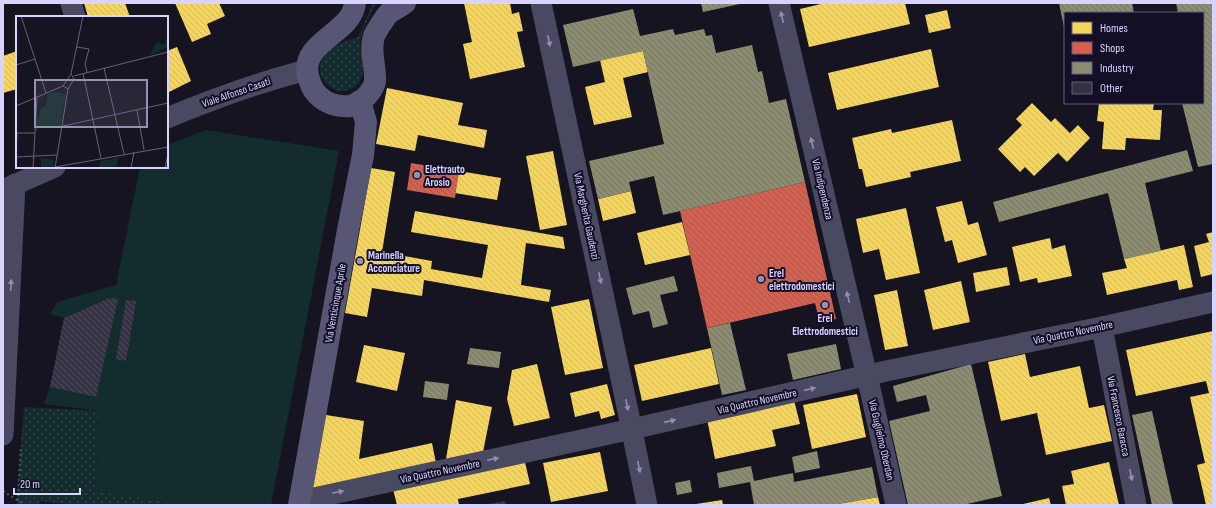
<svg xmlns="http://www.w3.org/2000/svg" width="1216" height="508" font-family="'Sofia Sans Condensed',sans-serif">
	<defs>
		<pattern id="grass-dots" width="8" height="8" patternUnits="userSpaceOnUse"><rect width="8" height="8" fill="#132c2d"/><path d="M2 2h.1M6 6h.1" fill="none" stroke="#354a4c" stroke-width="1.8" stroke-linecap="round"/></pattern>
		<pattern id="homes-back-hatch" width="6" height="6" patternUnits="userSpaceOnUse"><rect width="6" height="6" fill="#f6d55c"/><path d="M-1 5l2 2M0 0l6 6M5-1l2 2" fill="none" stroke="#d2b759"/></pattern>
		<pattern id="shops-back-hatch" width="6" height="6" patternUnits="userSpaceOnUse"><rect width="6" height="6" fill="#d6604d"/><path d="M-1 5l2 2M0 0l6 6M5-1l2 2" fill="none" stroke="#a9564d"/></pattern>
		<pattern id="industry-back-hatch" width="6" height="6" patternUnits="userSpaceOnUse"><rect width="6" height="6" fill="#8c8c6e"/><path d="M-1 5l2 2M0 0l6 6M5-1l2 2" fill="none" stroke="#767564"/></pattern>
		<pattern id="building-back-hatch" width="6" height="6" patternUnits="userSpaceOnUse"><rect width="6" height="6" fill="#343243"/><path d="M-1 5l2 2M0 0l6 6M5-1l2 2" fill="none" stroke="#514f5f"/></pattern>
	</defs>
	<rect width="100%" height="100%" fill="#161421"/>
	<g fill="url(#grass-dots)">
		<path d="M373 3H376C371 14 364 25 361 37 357 54 372 76 353 88 349 90 346 91 342 91 334 91 328 86 324 81 315 69 322 54 333 47 340 42 350 40 358 37Z"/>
		<polygon points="24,407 99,411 95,491 188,505 77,505 40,501 38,505 17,505 20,455"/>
	</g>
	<polygon fill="#132c2d" points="206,130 339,151 271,505 188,505 95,491 99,411 44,404 50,387 64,318 50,314 57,302 116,285 140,167 167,167 167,145"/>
	<g fill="url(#homes-back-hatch)">
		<polygon points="84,3 125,3 130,17 88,17"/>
		<polygon points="175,3 219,3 225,16 207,24 211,34 192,42"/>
		<polygon points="464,3 510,3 512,14 519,12 523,31 517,32 525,67 470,79 463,44 472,42"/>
		<polygon points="825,3 905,3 910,24 809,47 800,9"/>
		<polygon points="947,10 951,28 929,33 925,15"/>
		<polygon points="177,47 191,81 167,93 167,51"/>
		<polygon points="931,49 939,87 837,110 828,73"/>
		<polygon points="17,51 17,89 3,93 3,56"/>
		<polygon points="643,51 648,72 623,78 632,117 594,125 585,87 605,82 600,60"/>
		<polygon points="387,88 463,103 458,125 487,130 484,148 418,135 415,151 376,144"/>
		<polygon points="1032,103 1051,122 1055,118 1070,133 1078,125 1090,138 1067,162 1058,153 1034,176 1025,167 1020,172 998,149 1022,125 1016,119"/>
		<polygon points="1099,103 1154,103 1153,110 1162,110 1160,140 1126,138 1125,150 1102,149 1104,122 1097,121"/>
		<polygon points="952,120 961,161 910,172 911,177 866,187 862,169 859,169 852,138 891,129 892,133"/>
		<polygon points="553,151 567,225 540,230 526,156"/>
		<polygon points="371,168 395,172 382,252 432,261 431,269 482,278 488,245 411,232 415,211 563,237 565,249 526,243 521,285 551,290 549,302 424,280 422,296 372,288 367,317 345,313"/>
		<polygon points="459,171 501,178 497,200 455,193"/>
		<polygon points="631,191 636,213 603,221 598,199"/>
		<polygon points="962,201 968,225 978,222 987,255 958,263 952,240 945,242 936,207"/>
		<polygon points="906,208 920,273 886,280 879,249 863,253 856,219"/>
		<polygon points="682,222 690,255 645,265 637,233"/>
		<polygon points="1213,232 1213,274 1201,277 1194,246 1209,242 1206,234"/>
		<polygon points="1050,238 1052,249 1065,245 1072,276 1038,283 1037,278 1020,282 1012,247"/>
		<polygon points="1184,245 1193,287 1179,290 1177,280 1107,295 1102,273 1127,268 1124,259"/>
		<polygon points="1007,267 1010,285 976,292 973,273"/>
		<polygon points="961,281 970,322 933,330 924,290"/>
		<polygon points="897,290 908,346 885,350 874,295"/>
		<polygon points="589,299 603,368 565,375 551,307"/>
		<polygon points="1213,331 1213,505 1206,505 1197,465 1205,463 1190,397 1209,393 1206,381 1136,396 1126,350"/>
		<polygon points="364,345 405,353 397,391 356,382"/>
		<polygon points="711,348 719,384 642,401 634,365"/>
		<polygon points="1025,354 1030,377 1080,366 1089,408 1104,405 1112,441 1046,455 1037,413 1001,421 988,362"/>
		<polygon points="537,364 550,418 514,426 507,399 512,370"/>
		<polygon points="607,384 615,415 601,419 599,411 575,417 570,393"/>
		<polygon points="857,394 866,437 812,449 803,405"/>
		<polygon points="456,400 492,407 483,452 446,459"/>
		<polygon points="794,400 800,424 772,430 776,446 715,459 707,419"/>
		<polygon points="326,415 364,421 359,459 432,443 436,463 312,492"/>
		<polygon points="600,452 608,491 551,502 543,463"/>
		<polygon points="525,462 530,484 458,499 459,505 397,505 393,489"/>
		<polygon points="1109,462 1119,505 1066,505 1062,486 1074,484 1071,471"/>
		<polygon points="878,497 880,505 838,505 838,504"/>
		<polygon points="1049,498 1051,505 1023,505 1023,504"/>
		<polygon points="722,500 723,505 696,505 696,504"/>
	</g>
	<g fill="url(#shops-back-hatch)">
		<polygon points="411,163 459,171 455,198 407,190"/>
		<polygon points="805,182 836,319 820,323 815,303 707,328 680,211"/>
	</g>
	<g fill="url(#industry-back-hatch)">
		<polygon points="701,3 740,3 740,4 703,12"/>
		<polygon points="1059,3 1132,3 1134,13 1065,13 1064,27"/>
		<polygon points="1176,3 1213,3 1213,164 1198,167 1182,103 1203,103 1203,13 1178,13"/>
		<polygon points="633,9 640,36 673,29 675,35 704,29 706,36 712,35 716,53 752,45 758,72 762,71 769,103 786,99 805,182 663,215 654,176 629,182 631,191 598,199 589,161 664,144 643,51 573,67 563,25"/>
		<polygon points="1187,150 1193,171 1145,183 1161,251 1124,259 1108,193 999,222 993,202"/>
		<polygon points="674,276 678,291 660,295 668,324 653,328 649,311 633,315 626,288"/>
		<polygon points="730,323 746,390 722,395 707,328"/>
		<polygon points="836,344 841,369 793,380 787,354"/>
		<polygon points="470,348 501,352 499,368 467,364"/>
		<polygon points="971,364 1002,496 963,505 908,505 889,421 930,411 926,395 897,402 893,386"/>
		<polygon points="425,381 449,384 447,400 423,397"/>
		<polygon points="1152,411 1173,505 1152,505 1132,415"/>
		<polygon points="817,451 820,468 795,473 792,457"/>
		<polygon points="751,466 754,481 793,473 794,482 872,467 878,497 833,505 754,505 750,482 719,488 717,473"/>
		<polygon points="690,480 692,492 677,495 675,483"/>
	</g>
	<g fill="url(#building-back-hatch)">
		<polygon points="110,298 118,299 96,397 50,387 64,318"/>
		<polygon points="126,300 136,301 126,361 116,359"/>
		<polygon points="505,501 506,505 489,505 489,504"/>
	</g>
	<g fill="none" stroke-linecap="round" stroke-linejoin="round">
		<g stroke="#44505f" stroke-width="2.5" stroke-dasharray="2 3" stroke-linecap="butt">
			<polyline points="3,491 25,505"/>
			<polyline points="18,501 21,448"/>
		</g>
		<g stroke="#4a4962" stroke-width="21">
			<polyline points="71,3 75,17"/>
			<polyline points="541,3 629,416 647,505"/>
			<polyline points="779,3 870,389 896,505"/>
			<path d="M167 118C213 99 259 82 307 70"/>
			<polyline points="3,190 55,167"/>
			<polyline points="1102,327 1136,505"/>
			<polyline points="3,435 15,184"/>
			<polyline points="300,501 632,429 886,371 1102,327 1213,302"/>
		</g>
		<g stroke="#575674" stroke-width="22">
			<path d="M355 3C352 34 300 41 308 76 310 82 311 87 315 92 325 104 336 107 350 106 354 105 357 103 361 101 367 97 374 88 375 81 376 66 369 51 374 36 376 31 386 16 389 13 394 9 400 7 405 3"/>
			<polyline points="299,505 348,230 363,155 366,122 360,101"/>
		</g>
	</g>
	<defs><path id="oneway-solid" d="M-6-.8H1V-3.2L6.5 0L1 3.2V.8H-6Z"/></defs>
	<g fill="#928eb0">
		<use href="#oneway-solid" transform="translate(782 17) rotate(-103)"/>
		<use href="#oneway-solid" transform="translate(549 41) rotate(78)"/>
		<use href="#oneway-solid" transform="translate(812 143) rotate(-103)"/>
		<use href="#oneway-solid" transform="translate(600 278) rotate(78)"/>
		<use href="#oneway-solid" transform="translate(11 285) rotate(-87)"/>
		<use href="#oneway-solid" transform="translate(848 297) rotate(-103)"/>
		<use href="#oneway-solid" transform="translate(810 389) rotate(-13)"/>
		<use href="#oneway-solid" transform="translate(627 405) rotate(78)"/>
		<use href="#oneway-solid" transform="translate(670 421) rotate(-13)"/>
		<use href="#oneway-solid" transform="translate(493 459) rotate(-12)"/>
		<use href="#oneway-solid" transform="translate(639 467) rotate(79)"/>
		<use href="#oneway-solid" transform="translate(1131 475) rotate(79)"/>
		<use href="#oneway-solid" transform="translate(338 492) rotate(-12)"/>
	</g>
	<g fill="#9591b1" stroke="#130f26" stroke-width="1.5">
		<circle cx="417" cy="175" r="4"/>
		<circle cx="360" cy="261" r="4"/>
		<circle cx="761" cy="279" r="4"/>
		<circle cx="825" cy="305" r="4"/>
	</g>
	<g text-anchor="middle" stroke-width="4" stroke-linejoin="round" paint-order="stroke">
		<g font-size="11" fill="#d9d4ff" stroke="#130f26">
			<text transform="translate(236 92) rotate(-19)" y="4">Viale Alfonso Casati</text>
			<text transform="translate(823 189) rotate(77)" y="4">Via Indipendenza</text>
			<text transform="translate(587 216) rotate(78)" y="4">Via Margherita Gaudenzi</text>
			<text transform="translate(335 303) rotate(-80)" y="4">Via Venticinque Aprile</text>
			<text transform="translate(1073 332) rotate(-12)" y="4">Via Quattro Novembre</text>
			<text transform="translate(757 401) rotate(-13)" y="4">Via Quattro Novembre</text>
			<text transform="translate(1119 416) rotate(79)" y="4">Via Francesco Baracca</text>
			<text transform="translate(882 440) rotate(77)" y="4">Via Guglielmo Oberdan</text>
			<text transform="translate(440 471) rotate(-12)" y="4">Via Quattro Novembre</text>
		</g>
		<g font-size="11" font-weight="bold" fill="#d9d4ff" stroke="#130f26" text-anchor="start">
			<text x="425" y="173">Elettrauto<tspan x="425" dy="13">Arosio</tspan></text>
			<text x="368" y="259">Marinella<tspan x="368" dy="13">Acconciature</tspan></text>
			<text x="769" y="277">Erel<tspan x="769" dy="13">elettrodomestici</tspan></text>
			<text x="825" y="322" text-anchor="middle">Erel<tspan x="825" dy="13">Elettrodomestici</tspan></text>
		</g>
	</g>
	<g transform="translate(16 16)">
		<rect width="152" height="152" fill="#161421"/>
		<path d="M21 101 28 102V109L44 112 23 110 20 117Z" fill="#132c2d"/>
		<path d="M152 20V31L133 40 141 26 148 29ZM25 142 37 144 38 152 25 151ZM102 142 100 152H83L84 145Z" fill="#132c2d"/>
		<path d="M38 76 50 78 44 111 28 109V102L23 101 24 93 30 90 32 78Z" fill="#132c2d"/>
		<path fill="none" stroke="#64617a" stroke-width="1" d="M5 0 30 77M61 31 73 33 69 48 71 56M0 49 19 43M88 52 108 138M67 57 85 142M55 58 67 0M58 60 152 36M0 90 47 70M121 94 128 134M47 110 152 87M0 140 1 117H19M0 141 41 139M39 151 152 131M17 152 21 81M39 152 52 73 58 63 55 58 47 70 52 73M115 152 118 136M149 152 152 138"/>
		<path fill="#9591b1" fill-opacity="0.15" stroke="#9591b1" stroke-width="2" d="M19 64H131V111H19Z"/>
		<rect width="152" height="152" fill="none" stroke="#d9d4ff" stroke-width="2"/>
	</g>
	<rect width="1216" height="508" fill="none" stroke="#d9d4ff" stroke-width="8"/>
	<rect x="1064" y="12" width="140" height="92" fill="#130f26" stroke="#625e7d"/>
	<rect x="1072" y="22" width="20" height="12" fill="#f6d55c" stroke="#625e7d"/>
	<text x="1100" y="32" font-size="12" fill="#d9d4ff">Homes</text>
	<rect x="1072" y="42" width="20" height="12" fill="#d6604d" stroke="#625e7d"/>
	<text x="1100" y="52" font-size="12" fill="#d9d4ff">Shops</text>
	<rect x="1072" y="62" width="20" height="12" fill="#8c8c6e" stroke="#625e7d"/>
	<text x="1100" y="72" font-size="12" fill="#d9d4ff">Industry</text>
	<rect x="1072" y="82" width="20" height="12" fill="#343243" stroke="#625e7d"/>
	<text x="1100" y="92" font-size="12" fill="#d9d4ff">Other</text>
	<path d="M14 488v6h66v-6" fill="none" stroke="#d9d4ff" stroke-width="2"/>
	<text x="20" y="488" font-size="12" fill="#d9d4ff" stroke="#130f26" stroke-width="3" paint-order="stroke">20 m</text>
</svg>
